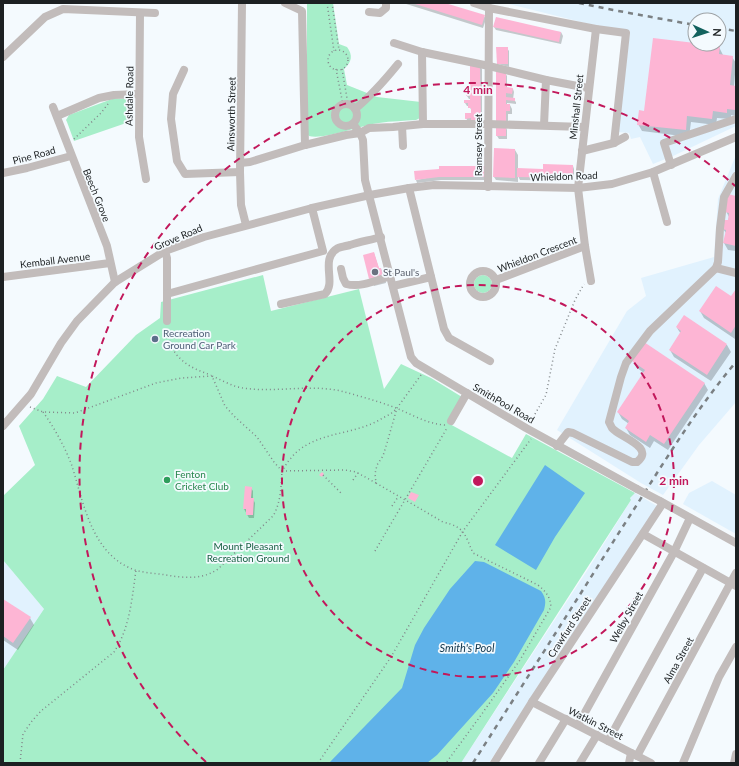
<svg xmlns="http://www.w3.org/2000/svg" width="739" height="766" font-family="Lato,sans-serif">
	<rect width="100%" height="100%" fill="#f4fafe"/>
	<g fill="#e1f2fe" fill-rule="evenodd">
		<path d="M505 3H736V126L673 156 653 164 640 137 631 139 629 133 618 132 630 31 589 24ZM695 20H719V44H695Z"/>
		<polygon points="736,155 736,402 699,445 663,495 641,483 557,430 627,311 646,296 641,278 714,257 718,199"/>
		<polygon points="712,481 736,495 736,534 683,504 689,493"/>
		<polygon points="635,493 657,506 533,694 489,763 461,763 590,566 631,500 630,498"/>
		<polygon points="3,560 44,609 3,670"/>
	</g>
	<g fill="#a6eec9">
		<path d="M307 3H333L339 44 347 47C353 55 352 62 344 69L347 85 377 97 421 102 420 118 416 120C404 121 391 121 379 123 361 125 325 140 309 136L307 133Z"/>
		<path d="M130 98C136 104 133 113 132 121L74 141 67 122 66 120 69 115 112 99Z"/>
		<polygon points="263,275 271,311 359,289 384,389 401,364 431,378 462,397 448,423 512,458 526,434 635,493 630,498 631,500 461,763 3,763 3,670 44,609 3,560 3,496 35,465 19,426 43,399 57,376 86,387 136,335 160,318 161,302"/>
		<circle cx="483" cy="284" r="9"/>
	</g>
	<g fill="#5fb2e9">
		<polygon points="545,465 585,493 555,537 536,570 495,545"/>
		<path d="M475 561 484 562 541 591C546 598 546 602 544 610L514 662 493 693 437 755 427 763H329L402 688 415 645 424 628 450 589Z"/>
	</g>
	<g fill="#0003">
		<polygon points="403,3 441,3 484,16 486,19 483,28"/>
		<polygon points="494,27 561,32 563,36 561,44 496,30"/>
		<polygon points="719,47 723,55 732,57 736,63 734,86 736,87 736,116 731,115 731,119 717,118 716,125 691,122 689,137 642,131 638,124 645,112"/>
		<polygon points="507,48 509,51 509,67 498,64"/>
		<polygon points="480,66 482,69 482,124 468,122 466,118 472,114 472,111 469,106 467,106 465,103 465,101 471,101 471,99 469,99 467,96 471,90"/>
		<polygon points="505,73 507,76 507,88 513,89 514,92 513,99 516,102 516,104 507,103 507,105 510,105 512,109 512,114 508,114 508,124 499,124"/>
		<polygon points="506,127 507,130 507,139 499,139 497,136"/>
		<polygon points="515,150 518,155 518,169 544,170 573,166 574,169 574,181 520,180 518,176 518,182 496,180 494,177"/>
		<polygon points="484,167 486,180 441,180 417,183 416,180"/>
		<polygon points="736,197 736,251 728,250 724,243 726,233 723,229 728,222 729,217 726,211"/>
		<polygon points="374,253 379,269 381,269 385,276 386,283 374,286 370,279"/>
		<polygon points="736,291 736,338 735,339 704,318 700,311 731,298"/>
		<polygon points="677,328 727,345 731,352 711,381 674,357 670,350 681,334"/>
		<polygon points="633,361 704,383 708,390 668,450 654,441 650,448 630,435 626,428 629,424 622,419 618,412 644,373 637,368"/>
		<polygon points="251,488 253,491 253,499 255,503 254,518 249,518 244,509"/>
		<polygon points="3,600 30,618 34,625 18,650 3,640"/>
	</g>
	<g fill="#fdb5d4">
		<polygon points="412,3 445,3 485,15 482,25"/>
		<polygon points="496,17 561,32 559,42 493,27"/>
		<polygon points="653,38 720,46 719,54 733,56 730,85 736,86 735,110 727,109 727,113 713,111 712,119 687,116 686,130 637,125 639,110 644,111"/>
		<polygon points="496,47 508,47 508,64 497,64"/>
		<polygon points="470,65 480,65 481,121 471,121 471,118 465,119 465,113 471,113 471,108 468,108 468,103 464,103 464,100 470,100 470,96 466,96 466,89 470,89"/>
		<polygon points="496,72 506,72 506,87 513,88 512,94 506,93 506,97 515,98 515,101 506,100 506,104 510,104 510,111 506,111 506,121 496,121"/>
		<polygon points="496,125 506,126 506,136 496,136"/>
		<polygon points="494,148 515,149 515,178 493,177"/>
		<polygon points="543,164 573,165 573,178 517,177 517,168 543,169"/>
		<polygon points="439,166 485,166 485,177 439,177 415,180 414,171 439,169"/>
		<polygon points="728,194 736,196 736,246 723,243 726,230 722,229 724,220 728,220 729,213 725,212"/>
		<polygon points="374,252 379,268 381,268 383,276 369,279 363,255"/>
		<polygon points="716,286 731,296 736,289 736,325 731,333 699,311"/>
		<polygon points="684,315 727,344 707,375 669,350 681,331 676,327"/>
		<polygon points="644,342 705,383 664,444 650,435 646,442 625,428 629,421 617,412 645,370 632,361"/>
		<polygon points="322,472 324,474 322,477 319,475"/>
		<polygon points="245,486 252,487 251,498 254,498 253,515 246,515 246,509 243,509"/>
		<polygon points="411,492 419,495 415,502 408,498"/>
		<polygon points="3,599 31,617 13,643 3,636"/>
	</g>
	<g fill="none" stroke-linecap="round" stroke-linejoin="round">
		<g stroke="#82878a" stroke-width="1.5" stroke-dasharray="1 3" stroke-linecap="butt">
			<polyline points="327,3 334,51"/>
			<polyline points="332,3 339,50"/>
			<circle cx="338" cy="60" r="10"/>
			<polyline points="336,69 343,105"/>
			<polyline points="342,69 348,104"/>
			<polyline points="74,139 101,113 108,104"/>
			<path d="M167 329C170 357 187 367 211 375"/>
			<path d="M421 375 397 408 387 443 383 456 377 465 375 474 376 483 443 522C465 527 465 535 473 553L538 585C546 592 550 596 551 607L520 660 479 718 446 763"/>
			<polyline points="30,407 43,412 75,413 156,383 182,378 212,376"/>
			<path d="M43 412C55 429 65 447 72 466 83 501 91 551 130 568 140 573 154 573 166 575 184 578 202 580 218 569L273 516C281 503 281 486 282 471L274 462 257 437 235 417 225 406 212 376C222 380 233 387 243 388 276 393 308 384 341 391 359 396 378 401 396 408 411 414 427 424 445 425"/>
			<polyline points="531,421 546,395 555,349 575,300 584,284"/>
			<polyline points="323,475 341,493"/>
			<polyline points="353,480 358,473"/>
			<path d="M376 483 356 472 345 470 282 471C285 467 287 462 291 458 313 431 353 436 381 419 386 416 392 414 396 409"/>
			<polyline points="392,506 398,497"/>
			<polyline points="375,551 447,428"/>
			<path d="M20 763 23 734 32 721 41 711 114 652C130 628 132 598 136 570"/>
			<polyline points="318,763 391,657 463,531 531,439"/>
		</g>
		<g stroke="#c2bcbb" stroke-width="8">
			<polyline points="242,3 240,172 241,205 246,225"/>
			<polyline points="285,3 302,11 305,145"/>
			<polyline points="474,3 489,8 596,29 626,33 614,143"/>
			<polyline points="369,12 380,13 386,8 386,3"/>
			<polyline points="140,13 139,137 146,179"/>
			<polyline points="394,43 422,52 489,66 546,80 588,88"/>
			<polyline points="422,52 423,124"/>
			<polyline points="3,57 45,17 63,9 155,13"/>
			<polyline points="184,70 173,94 171,119 177,161 185,174 240,172"/>
			<circle cx="346" cy="115" r="11"/>
			<polyline points="53,107 107,246 115,282"/>
			<path d="M355 109C371 96 385 80 398 64"/>
			<polyline points="57,116 99,98 114,95 139,94"/>
			<polyline points="353,124 360,133 363,140 365,180 411,357 416,363 526,428 637,489"/>
			<polyline points="544,125 546,80"/>
			<polyline points="402,126 403,146"/>
			<polyline points="582,151 614,143 625,137"/>
			<polyline points="240,163 250,162 305,145 346,135 360,133 369,128 393,127 423,124 488,124 584,127"/>
			<polyline points="671,165 664,143 736,119"/>
			<polyline points="653,172 667,222"/>
			<polyline points="3,173 27,168 71,156"/>
			<polyline points="488,187 489,8"/>
			<polyline points="409,188 444,329 449,338 490,361"/>
			<polyline points="165,251 167,258 167,294"/>
			<polyline points="716,268 736,273"/>
			<path d="M341 269 343 278 346 284C361 288 377 280 391 276"/>
			<circle cx="483" cy="284" r="13"/>
			<polyline points="3,277 110,263"/>
			<polyline points="496,280 585,246"/>
			<polyline points="591,281 585,246 578,188 596,29"/>
			<polyline points="393,286 431,277"/>
			<path d="M281 304 325 294C337 282 319 259 338 248 341 247 346 246 350 245 360 242 370 240 381 237"/>
			<polyline points="167,321 167,294 323,251 312,208"/>
			<polyline points="451,421 467,393"/>
			<polyline points="3,426 31,394 61,343 77,321 115,282 165,251 204,237 312,208 370,195 409,188 434,185 578,188 612,184 653,172 736,137"/>
			<path d="M557 446 568 432 573 433 632 462H637C656 447 619 437 612 428 611 426 610 424 609 422L621 377 626 363 650 331 716 268 718 262 720 228 724 197 736 176"/>
			<polyline points="660,501 736,543"/>
			<polyline points="643,534 736,586"/>
			<polyline points="532,702 651,763"/>
			<polyline points="578,725 674,552 690,518"/>
			<polyline points="608,741 703,568"/>
			<polyline points="637,756 736,573"/>
			<polyline points="494,763 532,702 663,503"/>
			<polyline points="539,763 566,719"/>
			<polyline points="580,763 597,735"/>
			<polyline points="629,763 631,753"/>
			<polyline points="683,763 719,677 736,647"/>
			<polyline points="734,763 736,754"/>
		</g>
		<g stroke="#7b8083" stroke-width="2.5" stroke-dasharray="5 5" stroke-linecap="butt">
			<polyline points="579,3 613,10 695,25"/>
			<polyline points="719,28 736,31"/>
			<path d="M473 763C522 686 571 609 620 531 657 474 692 414 736 362"/>
		</g>
		<polyline stroke="#c2bcbb" stroke-width="8" points="637,489 660,501"/>
	</g>
	<g fill="none" stroke="#c2185b" stroke-width="2" stroke-dasharray="7 5">
		<circle cx="478" cy="481" r="196"/>
		<path d="M206 762A391 391 0 0 1 735 186"/>
	</g>
	<circle fill="#6b7280" stroke="#f4fafe" stroke-width="1.5" cx="375" cy="272" r="4"/>
	<circle fill="#5c6f8a" stroke="#f4fafe" stroke-width="1.5" cx="155" cy="339" r="4"/>
	<circle fill="#2e9e5b" stroke="#f4fafe" stroke-width="1.5" cx="167" cy="480" r="4"/>
	<g text-anchor="middle" stroke-width="3.5" stroke-linejoin="round" paint-order="stroke">
		<g font-size="10" fill="#1c2022" stroke="#f4fafe">
			<text transform="translate(129 96) rotate(-89)" y="4">Ashdale Road</text>
			<text transform="translate(576 107) rotate(-84)" y="4">Minshall Street</text>
			<text transform="translate(231 114) rotate(-89)" y="4">Ainsworth Street</text>
			<text transform="translate(478 145) rotate(-90)" y="4">Ramsey Street</text>
			<text transform="translate(34 155) rotate(-15)" y="4">Pine Road</text>
			<text transform="translate(564 176) rotate(-2)" y="4">Whieldon Road</text>
			<text transform="translate(97 195) rotate(68)" y="4">Beech Grove</text>
			<text transform="translate(178 237) rotate(-23)" y="4">Grove Road</text>
			<text transform="translate(537 254) rotate(-21)" y="4">Whieldon Crescent</text>
			<text transform="translate(55 260) rotate(-7)" y="4">Kemball Avenue</text>
			<text transform="translate(504 403) rotate(30)" y="4">SmithPool Road</text>
			<text transform="translate(626 617) rotate(-61)" y="4">Welby Street</text>
			<text transform="translate(569 627) rotate(-57)" y="4">Crawfurd Street</text>
			<text transform="translate(678 660) rotate(-61)" y="4">Alma Street</text>
			<text transform="translate(596 723) rotate(27)" y="4">Watkin Street</text>
		</g>
		<g font-size="10" fill="#5b616d" stroke="#f4fafe" text-anchor="start">
			<text x="383" y="276">St Paul's</text>
		</g>
		<g font-size="10" fill="#4e5e75" stroke="#f4fafe" text-anchor="start">
			<text x="163" y="337">Recreation<tspan x="163" dy="12">Ground Car Park</tspan></text>
		</g>
		<g font-size="10" fill="#27864d" stroke="#f4fafe" text-anchor="start">
			<text x="175" y="478">Fenton<tspan x="175" dy="12">Cricket Club</tspan></text>
		</g>
		<g font-size="10" fill="#186143" stroke="#f4fafe">
			<text x="248" y="550">Mount Pleasant<tspan x="248" dy="12">Recreation Ground</tspan></text>
		</g>
		<g font-size="11" font-style="italic" fill="#0f344b" stroke="#f4fafe">
			<text x="467" y="652">Smith's Pool</text>
		</g>
	</g>
	<circle cx="478" cy="481" r="6" fill="#c2185b" stroke="#f4fafe" stroke-width="2"/>
	<g font-size="12" text-anchor="middle" font-weight="bold" fill="#c2185b" stroke="#f4fafe" stroke-width="3.5" stroke-linejoin="round" paint-order="stroke">
		<text x="478" y="94">4 min</text>
		<text x="674" y="485">2 min</text>
	</g>
	<rect width="739" height="766" fill="none" stroke="#1c2022" stroke-width="8"/>
	<g transform="translate(707 32) rotate(93)"><circle r="19" fill="#f4fafe" stroke="#9ea3a6"/>
	<path d="M0-3L7 15L0 10L-7 15Z" fill="#13625e"/>
	<text y="-6" font-size="11" font-weight="bold" text-anchor="middle" fill="#1c2022">N</text>
	</g>
</svg>
